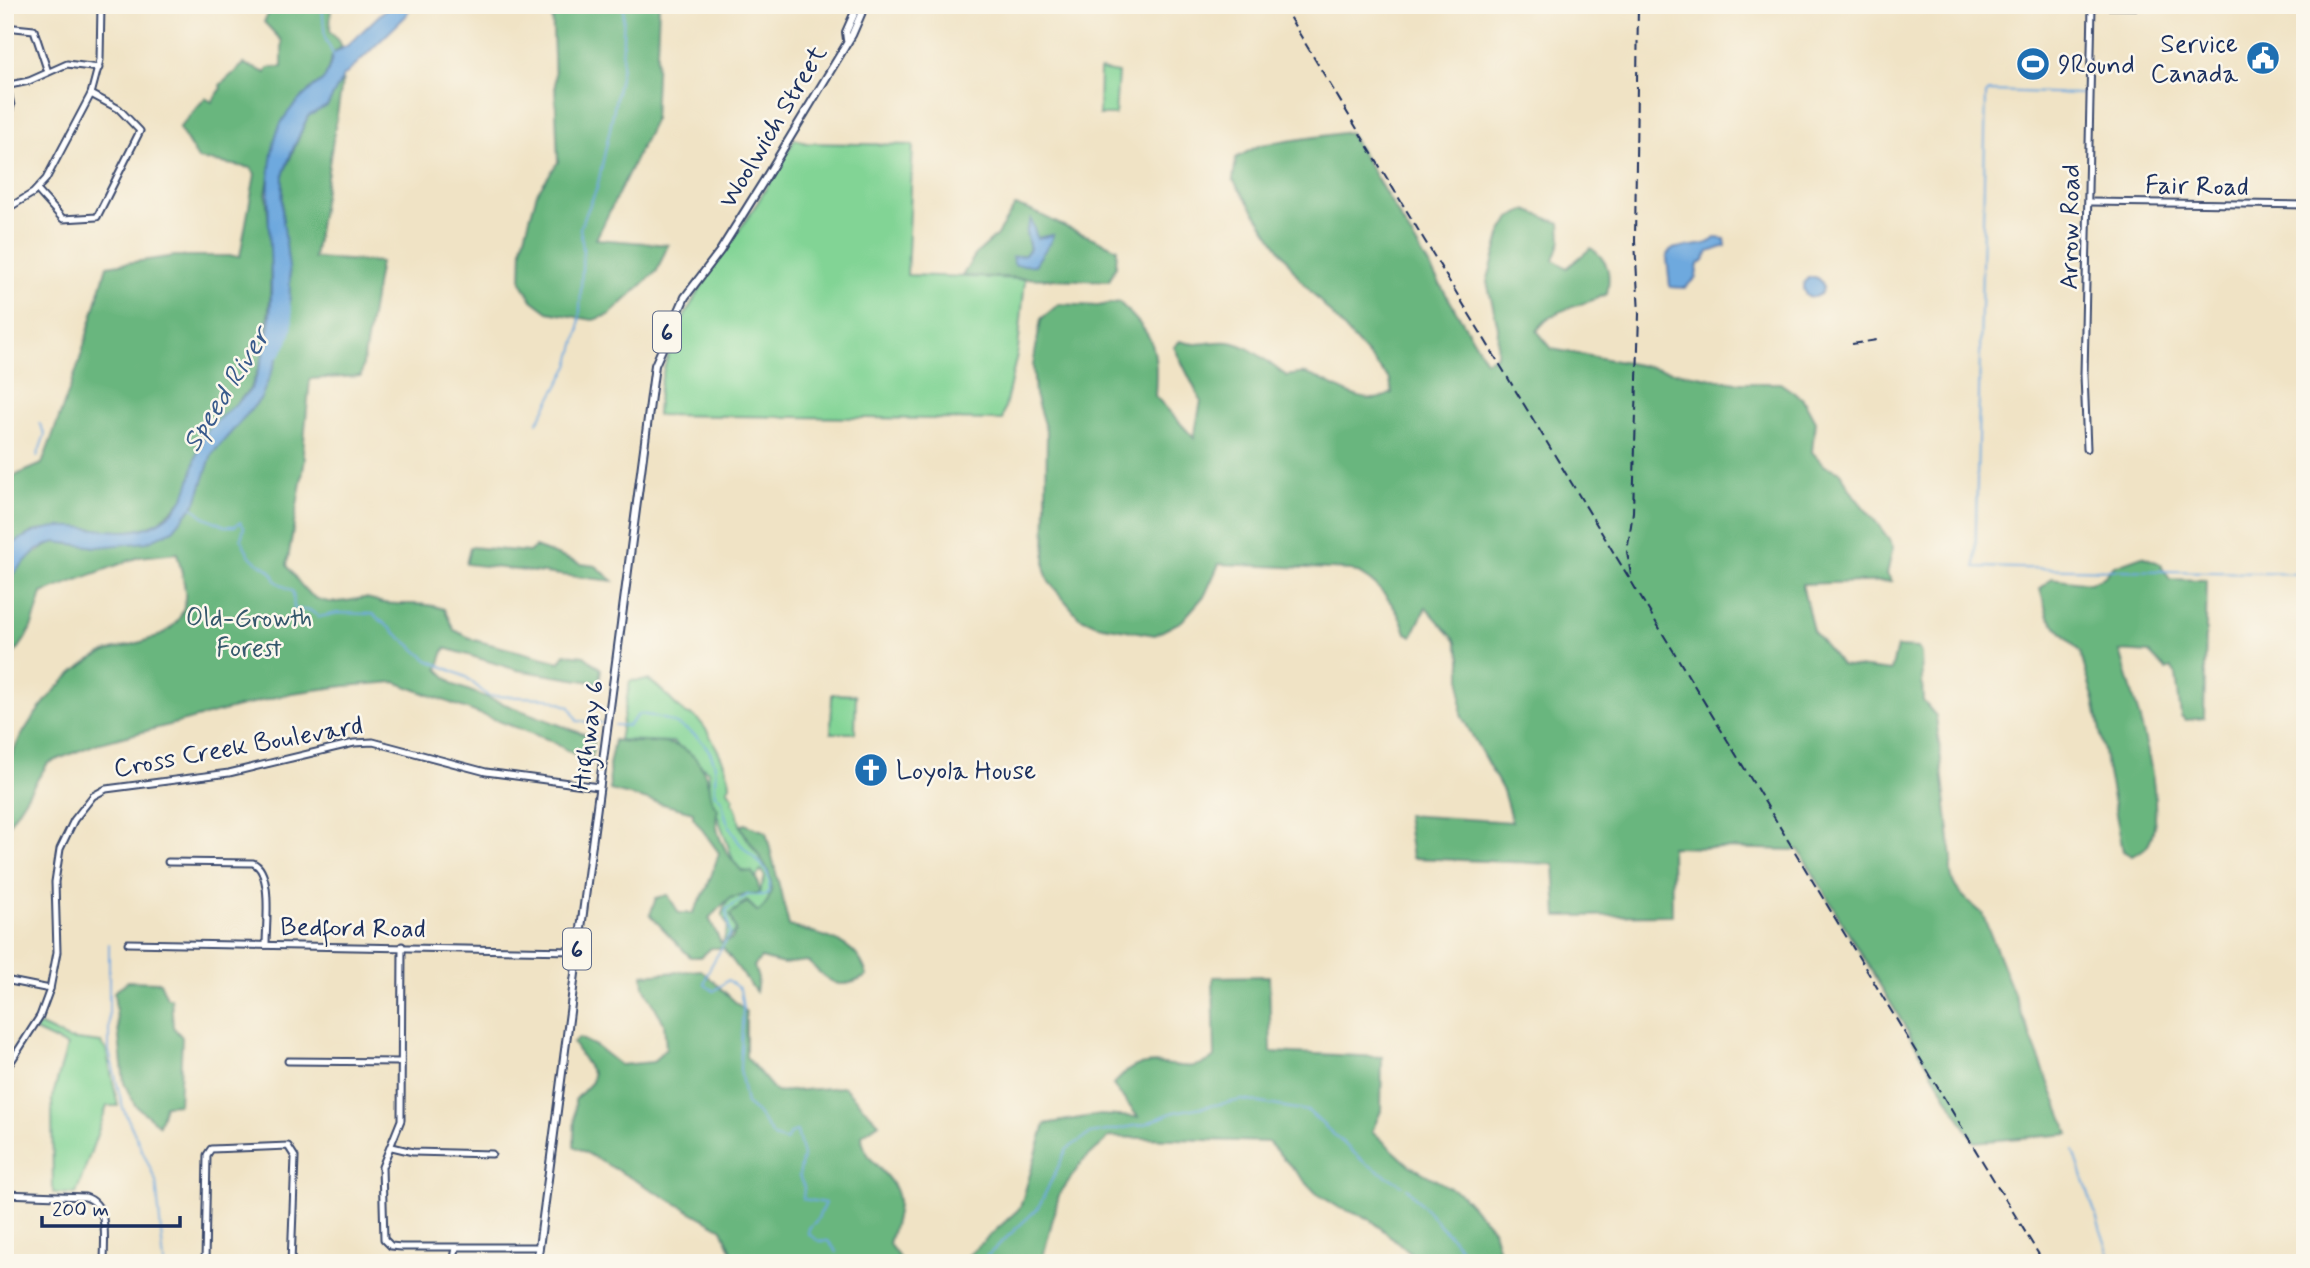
<svg xmlns="http://www.w3.org/2000/svg" width="2310" height="1268" font-family="Mynerve,sans-serif">
	<rect width="100%" height="100%" fill="#fbf7ec"/>
	<filter id="ink" filterUnits="userSpaceOnUse"><feTurbulence type="fractalNoise" baseFrequency=".0143" numOctaves="2"/><feDisplacementMap in="SourceGraphic" scale="14" xChannelSelector="R" yChannelSelector="G"/><feConvolveMatrix kernelMatrix="1 2 1 2 8 2 1 2 1" color-interpolation-filters="sRGB"/></filter>
	<filter id="wash" filterUnits="userSpaceOnUse"><feTurbulence type="fractalNoise" baseFrequency=".00686" numOctaves="4" result="noise"/><feDisplacementMap in="SourceGraphic" scale="28" xChannelSelector="R" yChannelSelector="G"/><feGaussianBlur stdDeviation="1.57" result="paint"/><feColorMatrix in="noise" values="0 0 0 0 0 0 0 0 0 0 0 0 0 0 0 0 0 1.4 0 .05"/><feComposite in="paint" operator="in"/></filter>
	<g filter="url(#wash)">
		<rect width="100%" height="100%" fill="#f0e3c5"/>
		<g fill="#82d495" stroke="#4e827a" stroke-width="2">
			<polygon points="1100,70 1118,73 1115,115 1099,115"/>
			<path d="M795 139 806 143 913 145 907 275 1025 279 1018 350 1002 420 657 415C660 337 706 279 748 217 765 192 779 165 795 139Z"/>
			<path d="M648 680C663 688 671 703 685 713 689 716 691 714 695 717 707 725 730 771 730 785L727 789 734 799 732 802C739 809 737 818 741 827 752 855 794 883 758 912L747 901 740 905 736 931 723 943 728 926C720 914 722 910 730 898L759 893 765 877 761 870 753 881 739 876 711 798 708 771 673 742 619 740 630 681Z"/>
			<polygon points="832,694 856,695 855,733 831,733"/>
			<polygon points="39,1025 68,1039 101,1043 106,1049 118,1106 107,1106 76,1194 53,1193 52,1099 67,1046 35,1031"/>
		</g>
		<g fill="#69b67e" stroke="#42726e" stroke-width="2" fill-rule="evenodd">
			<polygon points="273,5 331,5 330,31 342,46 333,54 324,80 309,90 276,136 266,194 271,246 270,300 263,356 251,388 204,437 186,497 159,522 137,531 94,531 60,527 32,532 5,549 5,480 42,464 78,366 107,266 175,256 240,256 255,174 251,168 198,159 179,128 205,98 212,102 221,89 220,85 244,64 266,73 268,68 282,67 282,41 264,22"/>
			<polygon points="552,5 659,5 654,121 596,239 668,245 657,271 609,315 593,320 548,312 532,300 521,282 522,247 537,193 558,162"/>
			<path d="M343 77 314 258 380 262 361 376 310 379 303 451 305 459 287 565C311 603 320 607 363 598 370 597 377 602 384 603 405 606 424 601 444 609L454 630 474 640 560 662 565 654 584 656 601 669 599 683 517 670 445 648 438 669 454 685 594 738 591 764 549 740 395 682 345 686 292 693 96 744 48 763 5 830C5 813 2 793 5 776 13 734 66 667 106 652 128 644 164 641 178 620 192 600 182 574 177 553L139 557 42 593C35 620 28 644 5 662V604L13 574 24 560 54 542 98 547 173 530 196 502 212 454 261 398 288 296 290 277 282 229 283 175 308 116 327 106Z"/>
			<path d="M1349 132 1486 361 1497 355 1498 327 1487 282 1501 233 1510 218 1526 210 1560 223 1561 240 1554 260 1567 268 1591 248C1609 261 1611 273 1607 294 1582 307 1554 306 1537 331L1552 349 1736 383H1780L1803 399 1815 421 1812 452 1825 466 1841 472C1854 504 1877 516 1893 547L1887 574 1892 581 1802 584 1813 631 1841 665 1891 671 1897 647 1918 648 1921 653 1923 701 1936 716 1952 858C1946 886 1962 896 1982 913L2069 1134 1974 1142 1799 850 1671 847 1672 915 1557 916 1554 864 1412 858 1406 815 1512 822 1503 791 1461 715V657L1455 640 1426 607 1412 636 1406 633C1399 608 1376 579 1351 570L1219 564 1205 595 1182 621 1155 635 1097 625 1079 617 1049 582 1045 570 1047 434 1035 395 1033 365 1041 319 1059 304 1098 306 1119 302C1155 338 1158 345 1155 396L1194 438 1201 401 1174 347 1180 341C1200 348 1210 340 1229 342 1252 345 1268 364 1287 376 1294 375 1302 372 1309 375 1337 383 1362 411 1392 393L1390 380 1299 278 1233 180 1236 158 1260 145Z"/>
			<path d="M1015 206C1036 210 1047 219 1066 227 1084 235 1100 240 1117 249L1116 266 1109 281 962 276 976 254 996 236ZM1026 232 1037 238 1053 235 1035 265 1012 257 1025 255 1030 249Z"/>
			<polygon points="470,547 529,552 535,547 581,564 596,566 613,581 466,564"/>
			<path d="M2142 556 2159 563 2170 579 2207 580 2204 718 2186 720 2181 716 2176 675 2171 668 2166 670 2149 653 2120 651C2131 691 2174 812 2146 847 2143 851 2136 853 2132 856L2123 851 2094 700 2080 652 2048 617 2040 589 2051 578 2090 583 2104 577 2114 566Z"/>
			<path d="M614 740C647 747 686 730 705 774 711 787 707 798 718 809 711 831 727 855 742 871L752 872 758 882 759 893 730 898 709 918 721 943 732 939 736 931 730 914 747 902 758 912C791 885 754 852 740 826L745 824 766 832 789 926C822 936 858 939 867 976 836 993 830 981 807 961L783 964 761 958 754 966 758 979 756 992 723 948H711L701 957H690L650 915 656 898 668 895 679 913H693L707 888 719 853 693 817V812L610 790 609 765Z"/>
			<path d="M701 970 746 1012V1057L776 1092 844 1087 879 1123 862 1135C862 1163 895 1173 898 1200 899 1213 892 1231 889 1244L903 1263H737L722 1229 574 1146 575 1100 592 1082 593 1074 573 1043 579 1038 596 1046 620 1065 653 1062 666 1048 664 1023 644 987 643 975Z"/>
			<path d="M1269 976 1271 1052 1382 1057 1381 1111 1372 1131 1409 1165 1461 1194 1493 1229 1502 1263H1422L1370 1219 1340 1208 1316 1193 1268 1142 1110 1137 1082 1162 1059 1195 1044 1253V1263H960L1020 1208 1045 1124 1098 1115 1138 1117 1113 1085C1121 1077 1129 1067 1140 1065 1170 1058 1187 1077 1215 1057L1213 977Z"/>
			<polygon points="128,981 160,982 167,998 171,998 173,1027 182,1037 179,1104 165,1105 159,1125 135,1105 124,1083 114,992"/>
		</g>
		<g fill="#6ea9de" stroke="#446c9e" stroke-width="2">
			<path d="M390 5H411L406 16 343 77 327 106 308 116 292 151 283 175 282 211 290 277 289 328 261 398 212 454 196 502 173 530 147 542 98 547 55 542 37 549 13 574 5 604V549C22 537 37 529 58 527 91 524 125 540 157 523 195 503 188 471 203 438 212 419 238 406 251 389 256 381 259 368 262 359 284 288 257 211 275 139 280 119 293 105 308 92 312 87 321 84 324 79 329 73 331 61 333 54L348 45Z"/>
			<path d="M1031 219 1037 238 1053 235C1051 245 1040 255 1035 265H1015L1012 257 1025 255 1030 249 1026 232Z"/>
			<path d="M1715 238 1725 239 1726 246 1709 252 1703 262 1698 264 1696 277 1685 288 1670 287 1667 258 1670 250C1685 244 1704 249 1715 238Z"/>
			<circle cx="1813" cy="287" r="10"/>
		</g>
		<g fill="none" stroke-linecap="round" stroke-linejoin="round">
			<g stroke="#6ea9de" stroke-width="2">
				<polyline points="322,5 325,38 333,54"/>
				<polyline points="2082,94 1989,91 1986,94 1975,567 2305,574"/>
				<polyline points="537,423 569,366 579,330 583,248 580,228 597,188 610,129 622,66 624,5"/>
				<polyline points="37,457 45,434 39,423"/>
				<path d="M191 506 203 516 225 526H235L240 522 244 527 241 539C245 546 248 556 254 560 264 567 272 568 276 581L293 592 294 609 311 611 319 617 338 613 373 614 428 660 466 677 488 696 548 698 570 707 577 721 601 723"/>
				<path d="M615 725 628 726 639 714C667 717 705 732 714 762 717 770 714 784 715 794L722 800C723 813 730 829 738 841 750 858 779 869 767 895H747L726 910 730 934C724 945 704 973 705 985L714 991 728 980 740 989 743 1008 740 1069 746 1104 757 1113 774 1137 786 1141 790 1133 797 1131 803 1156 799 1176 804 1187 803 1199 825 1203 817 1220 809 1228 808 1234 819 1241H828L837 1252"/>
				<polyline points="109,944 109,1051 123,1108 156,1181 164,1263"/>
				<polyline points="2074,1151 2112,1263"/>
				<polyline points="1407,1188 1474,1263"/>
				<polyline points="986,1257 1038,1208 1067,1149 1090,1134 1145,1124 1174,1112 1243,1100 1308,1111 1365,1163 1402,1185"/>
				<polyline points="838,1263 838,1258"/>
			</g>
			<path stroke="#6ea9de" stroke-width="8" d="M276 354C289 338 293 322 285 302"/>
		</g>
	</g>
	<g filter="url(#ink)">
		<g fill="none" stroke-linecap="round" stroke-linejoin="round">
			<g stroke="#3b4a6d" stroke-width="9">
				<g id="minor">
					<polyline points="5,27 34,30 48,72"/>
					<polyline points="5,86 29,81 67,64 99,68"/>
					<polyline points="5,127 11,106 7,86"/>
					<polyline points="37,190 63,219 97,217 140,131 119,109 91,94"/>
					<polyline points="2090,202 2305,205"/>
					<polyline points="5,210 33,193 46,179 91,94 100,60 101,5"/>
					<polyline points="2087,449 2084,375 2092,6"/>
					<path d="M168 862 253 863C273 871 266 924 266 945"/>
					<polyline points="128,943 576,951"/>
					<polyline points="402,946 401,1120 382,1167 384,1239 391,1246 401,1247 538,1247"/>
					<polyline points="5,980 50,989"/>
					<polyline points="288,1061 401,1062"/>
					<polyline points="5,1071 40,1016 50,989 57,952 55,882 60,849 74,820 93,796 106,789 229,773 354,743 373,742 486,772 599,787"/>
					<polyline points="392,1147 413,1152 492,1154"/>
					<path d="M5 1194 85 1197C110 1204 104 1240 104 1263"/>
					<polyline points="205,1263 207,1155 211,1149 288,1146 295,1157 291,1263"/>
					<polyline points="453,1263 456,1248"/>
				</g>
			</g>
			<g stroke="#3b4a6d" stroke-width="10">
				<g id="major">
					<polyline points="2036,5 2305,7"/>
					<polyline points="847,40 846,32 858,5"/>
					<polyline points="537,1263 655,365 685,297 720,251 765,179 852,35 865,5"/>
				</g>
			</g>
			<use href="#minor" stroke="#fff" stroke-width="5"/>
			<use href="#major" stroke="#fff" stroke-width="6"/>
			<g stroke="#1b2f5e" stroke-width="2" stroke-dasharray="10 5" stroke-linecap="butt">
				<polyline points="1282,5 2044,1263"/>
				<polyline points="1852,344 1877,340"/>
				<polyline points="1631,575 1627,552 1633,512 1639,314 1635,241 1638,5"/>
			</g>
		</g>
	</g>
	<defs>
		<g id="civic-disc" transform="scale(1.75)"><circle r="9.5" fill="#1f6fb2" stroke="#fbf7ec"/><path d="M-.6-6.5H3V-4.5H.6V-3L4-1V1h2V6H-6V1h2V-1L-.6-3ZM-1.2 2.5V6h2.4V2.5Z" fill="#fff"/></g>
		<g id="stadium-disc" transform="scale(1.75)"><circle r="9.5" fill="#1f6fb2" stroke="#fbf7ec"/><path d="M0-5a6.5 5 0 1 0 0 10a6.5 5 0 1 0 0-10ZM-3.5-1.8h7v3.6h-7Z" fill="#fff"/></g>
		<g id="church-disc" transform="scale(1.75)"><circle r="9.5" fill="#1f6fb2" stroke="#fbf7ec"/><path d="M-1.2-6h2.4v3.5h3.3v2.4h-3.3V6h-2.4V-.1h-3.3v-2.4h3.3Z" fill="#fff"/></g>
	</defs>
	<g fill-rule="evenodd">
		<use href="#civic-disc" x="2263" y="58"/>
		<use href="#stadium-disc" x="2033" y="64"/>
		<use href="#church-disc" x="871" y="770"/>
	</g>
	<g text-anchor="middle" stroke-width="5" stroke-linejoin="round" paint-order="stroke">
		<g fill="#fbf7ec" stroke="#5e6b89" stroke-width="2">
			<rect x="653" y="311.5" width="28" height="41" rx="5"/>
			<rect x="563" y="928.5" width="28" height="41" rx="5"/>
		</g>
		<g font-size="24" font-weight="bold" fill="#1b2f5e">
			<text x="667" y="340">6</text>
			<text x="577" y="957">6</text>
		</g>
		<g font-size="26" fill="#1b2f5e" stroke="#fbf7ec" text-anchor="start">
			<text x="2238" y="52" text-anchor="end">Service<tspan x="2238" dy="30">Canada</tspan></text>
			<text x="2058" y="73">9Round</text>
			<text x="896" y="779">Loyola House</text>
		</g>
		<g font-size="26" fill="#1b2f5e" stroke="#fbf7ec">
			<text transform="translate(772 126) rotate(-59)" y="9">Woolwich Street</text>
			<text transform="translate(2197 185) rotate(1)" y="9">Fair Road</text>
			<text transform="translate(2069 227) rotate(-89)" y="9">Arrow Road</text>
			<text transform="translate(587 735) rotate(-82)" y="9">Highway 6</text>
			<text transform="translate(238 746) rotate(-10)" y="9">Cross Creek Boulevard</text>
			<text transform="translate(353 927) rotate(1)" y="9">Bedford Road</text>
		</g>
		<g font-size="26" fill="#35586c" stroke="#fbf7ec">
			<text x="249" y="626">Old-Growth<tspan x="249" dy="30">Forest</tspan></text>
		</g>
		<g font-size="28" font-style="italic" fill="#385a8b" stroke="#fbf7ec">
			<text transform="translate(225 389) rotate(-58)" y="10">Speed River</text>
		</g>
	</g>
	<rect width="2310" height="1268" fill="none" stroke="#fbf7ec" stroke-width="28"/>
	<path d="M42 1216v10h138v-10" fill="none" stroke="#1b2f5e" stroke-width="3.5"/>
	<text x="52" y="1216" font-size="21" fill="#1b2f5e" stroke="#fbf7ec" stroke-width="5" paint-order="stroke">200 m</text>
</svg>
